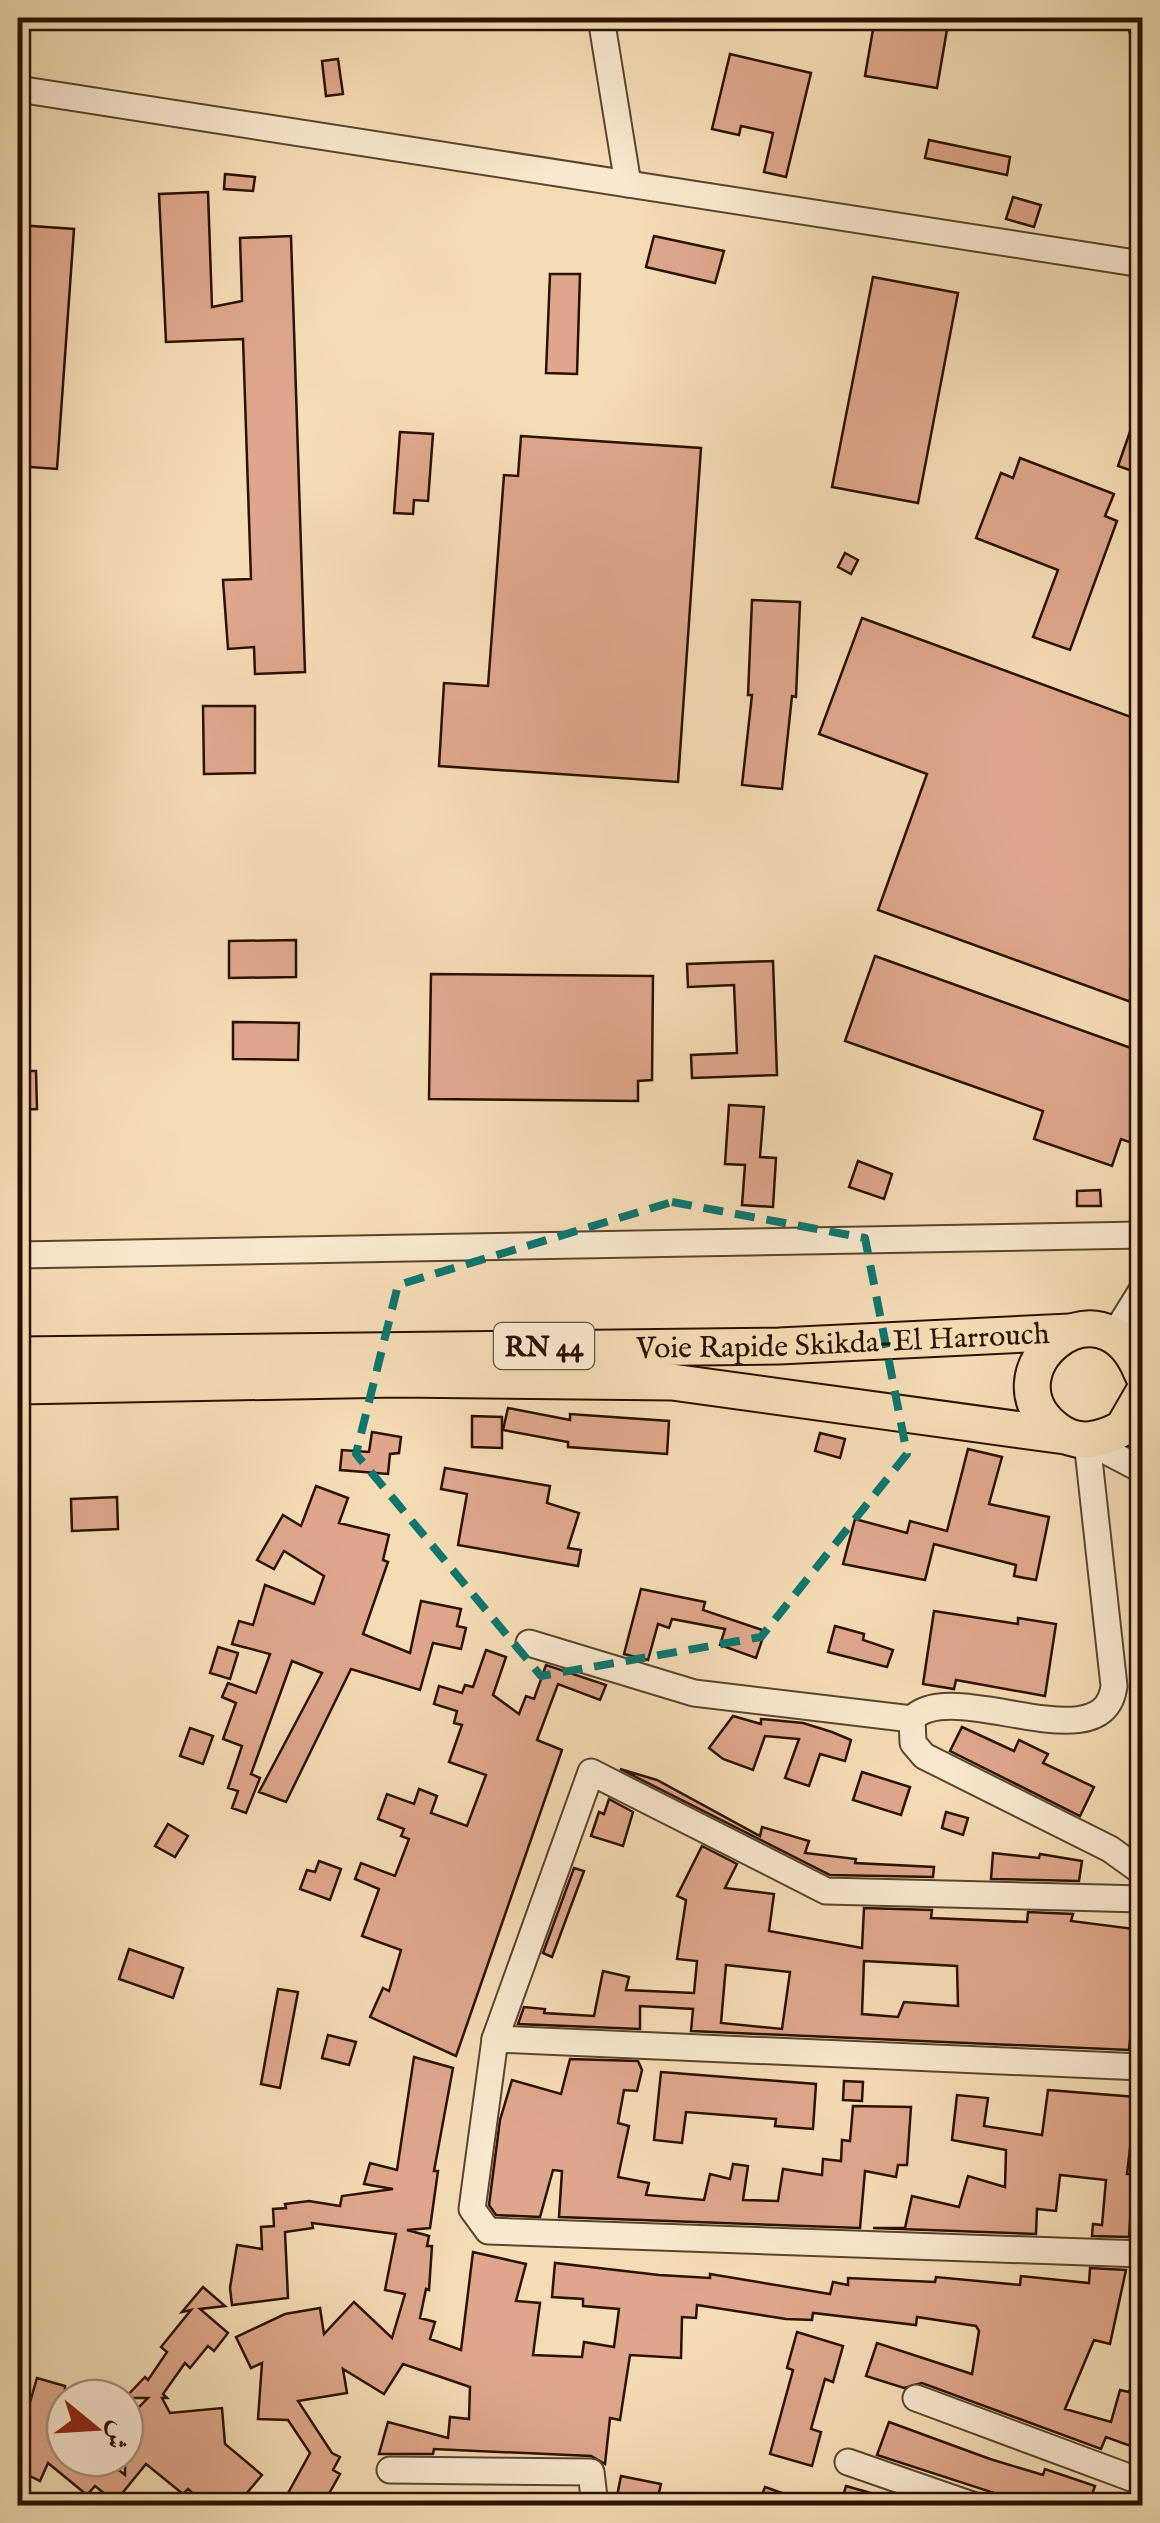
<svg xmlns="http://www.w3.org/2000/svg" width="1160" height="2523" font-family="'IM FELL English',Amiri,serif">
	<rect width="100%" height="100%" fill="#f4dcb5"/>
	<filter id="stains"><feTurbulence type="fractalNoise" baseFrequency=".002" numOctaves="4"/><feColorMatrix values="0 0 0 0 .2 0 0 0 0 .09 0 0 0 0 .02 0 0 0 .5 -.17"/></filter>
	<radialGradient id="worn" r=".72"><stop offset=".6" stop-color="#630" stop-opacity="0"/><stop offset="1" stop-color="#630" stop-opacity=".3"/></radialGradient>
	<g fill="#dfa68b" stroke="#2a1100" stroke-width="2.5" fill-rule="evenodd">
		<polygon points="875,18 949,18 937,88 865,76"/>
		<polygon points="1126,18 1142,18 1142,61 1137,62"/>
		<polygon points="730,54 811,73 786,177 764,172 773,133 741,126 739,135 712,129"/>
		<polygon points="338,59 343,94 326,96 322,61"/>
		<polygon points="929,140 1010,157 1007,175 925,158"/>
		<polygon points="225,174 255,177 253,191 224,189"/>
		<polygon points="208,192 212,307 242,301 240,238 291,236 305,672 255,674 254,647 228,649 223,580 251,579 243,339 166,342 159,194"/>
		<polygon points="1013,197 1041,205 1034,227 1006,219"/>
		<polygon points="18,225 74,229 57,469 18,466"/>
		<polygon points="654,236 724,251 715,283 646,267"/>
		<polygon points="550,274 580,274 577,374 546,373"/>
		<polygon points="873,277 958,293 918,503 832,487"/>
		<polygon points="1140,403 1142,460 1138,473 1118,466"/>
		<polygon points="400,432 433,434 428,501 414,500 413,514 394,513"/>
		<polygon points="521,436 701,448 678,782 439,766 444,683 488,686 504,475 518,476"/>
		<polygon points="1020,458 1114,494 1105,516 1117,521 1070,650 1033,637 1058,570 976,538 1001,473 1013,478"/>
		<polygon points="845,553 858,560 851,574 838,567"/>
		<polygon points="752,600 800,602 796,697 792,696 782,789 742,785 752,695 748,695"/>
		<polygon points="862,618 1142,721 1142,1006 878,910 927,774 819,734"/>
		<polygon points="203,706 255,706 255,773 204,774"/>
		<polygon points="296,940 296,977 229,978 229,941"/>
		<polygon points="875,956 1142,1052 1142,1113 1132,1143 1121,1139 1112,1166 1034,1139 1043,1111 845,1041"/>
		<polygon points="773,961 777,1075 692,1078 691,1055 737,1053 734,985 688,987 687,964"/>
		<polygon points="431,974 653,976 652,1080 638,1081 638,1101 429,1099"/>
		<polygon points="233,1022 299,1023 298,1060 233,1059"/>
		<polygon points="18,1071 36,1071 37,1109 18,1110"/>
		<polygon points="729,1105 764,1107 760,1157 776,1158 773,1207 742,1205 745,1165 725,1164"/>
		<polygon points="858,1161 892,1174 884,1199 849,1187"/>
		<polygon points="1100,1190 1101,1206 1077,1206 1077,1191"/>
		<polygon points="508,1408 570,1420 570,1414 669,1421 667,1454 568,1447 568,1442 503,1430"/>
		<polygon points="472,1416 502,1417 502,1448 472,1447"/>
		<polygon points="372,1432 401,1437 399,1453 390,1454 388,1474 340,1470 342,1450 369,1452"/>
		<polygon points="820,1433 845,1439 840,1458 815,1451"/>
		<polygon points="968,1449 1002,1457 989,1504 1049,1517 1036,1580 1014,1576 1016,1565 934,1544 925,1580 843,1564 855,1519 907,1533 910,1521 947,1531"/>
		<polygon points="445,1468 550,1486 547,1503 579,1513 568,1548 581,1550 578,1566 458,1545 467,1494 441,1489"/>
		<polygon points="316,1486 348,1498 339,1523 389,1535 383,1560 388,1562 363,1634 410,1653 421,1601 461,1609 457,1626 466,1628 461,1649 433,1643 420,1690 351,1669 286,1802 259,1792 322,1673 292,1661 251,1774 260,1778 246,1813 232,1808 238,1791 228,1788 242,1746 223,1739 236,1703 222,1697 228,1683 256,1693 270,1654 232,1644 239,1621 253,1625 265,1585 314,1604 324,1576 284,1551 274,1569 257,1560 283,1515 301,1526"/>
		<polygon points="117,1497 118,1529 72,1531 71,1499"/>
		<polygon points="641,1589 705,1602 703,1610 765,1631 756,1658 720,1645 725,1629 672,1619 669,1628 658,1624 648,1660 624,1654"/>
		<polygon points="934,1611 1018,1624 1018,1618 1056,1624 1045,1696 956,1680 954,1689 923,1684"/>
		<polygon points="835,1626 864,1634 863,1640 893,1650 887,1667 828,1652"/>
		<polygon points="218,1647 238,1653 230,1679 210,1673"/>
		<polygon points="486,1650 506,1657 493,1695 519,1714 526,1696 534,1699 546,1665 606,1685 600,1700 558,1684 537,1740 562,1750 456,2056 370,2017 383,1988 389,1991 401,1950 362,1936 379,1889 355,1879 361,1863 395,1876 409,1839 401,1836 404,1829 378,1819 387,1794 414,1804 419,1789 437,1796 431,1813 467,1826 486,1775 449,1762 462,1725 454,1723 457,1711 434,1704 439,1686 462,1693 465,1685 473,1687"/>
		<polygon points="733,1716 761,1724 761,1719 803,1723 832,1732 851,1740 845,1761 820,1754 809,1786 785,1778 799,1739 765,1736 753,1770 723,1759 709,1748"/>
		<polygon points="962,1727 1014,1751 1019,1740 1048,1754 1043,1763 1094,1787 1080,1816 950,1751"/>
		<polygon points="190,1728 213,1736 203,1764 180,1756"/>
		<polygon points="620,1769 657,1780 760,1836 762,1827 809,1841 805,1853 856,1859 855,1863 934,1867 933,1877 830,1875"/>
		<polygon points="862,1772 910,1787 901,1815 853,1800"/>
		<polygon points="609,1799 633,1812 623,1846 591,1836 599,1812 604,1814"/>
		<polygon points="946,1812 968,1818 963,1835 942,1828"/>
		<polygon points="168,1824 188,1836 175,1857 155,1846"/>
		<path d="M702 1846 737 1864 725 1888 774 1894 769 1931 862 1948 864 1908 932 1910 931 1918 1027 1922 1028 1912 1073 1914 1071 1921 1142 1930 1129 2050 691 2031 693 2009 640 2006V2029L518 2024 524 2007 545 2009 544 2013 594 2016 603 1971 629 1977 626 1990 694 1993 697 1961 677 1959 686 1900 677 1896ZM864 1961 957 1966 958 2006 904 2002 898 2017 862 2014ZM726 1965 790 1972 782 2029 721 2023Z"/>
		<polygon points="993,1853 1039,1858 1040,1854 1082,1861 1079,1881 991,1879"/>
		<polygon points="319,1861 341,1869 330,1900 300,1889 307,1870 315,1872"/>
		<polygon points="574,1868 584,1871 552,1957 543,1953"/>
		<polygon points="129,1949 183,1968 173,1998 119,1979"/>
		<polygon points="278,1989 298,1992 280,2088 261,2084"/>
		<polygon points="328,2035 356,2042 349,2065 322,2058"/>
		<polygon points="414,2057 453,2068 434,2171 438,2171 430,2228 407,2230 429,2236 427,2246 432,2246 429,2290 426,2289 420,2318 435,2322 430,2339 461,2350 473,2252 526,2264 516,2301 540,2303 533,2355 582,2357 584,2342 614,2347 619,2309 583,2306 583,2299 552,2297 555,2263 659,2275 710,2278 710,2274 830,2294 833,2282 848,2285 848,2278 935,2282 936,2277 1020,2285 1021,2276 1089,2283 1090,2268 1126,2270 1110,2344 1094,2340 1065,2409 1111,2422 1120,2390 1129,2392 1142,2360 1142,2429 1136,2448 1106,2437 1101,2449 922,2383 904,2388 866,2376 877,2343 972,2374 979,2331 976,2326 917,2317 916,2325 813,2313 812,2320 786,2319 697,2305 696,2318 682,2317 681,2358 630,2355 620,2420 610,2418 605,2464 591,2456 434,2449 433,2454 379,2454 388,2422 448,2438 450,2417 469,2419 470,2387 403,2364 384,2394 343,2369 347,2393 298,2401 332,2453 340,2457 333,2470 340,2474 322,2506 281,2506 310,2453 288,2420 258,2419 262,2363 251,2368 236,2337 285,2314 320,2308 324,2334 354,2302 392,2338 405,2294 385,2290 396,2234 312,2223 313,2228 285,2232 288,2298 232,2305 230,2288 237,2245 262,2249 261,2227 274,2226 273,2209 286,2208 285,2204 309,2201 340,2206 342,2196 393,2189 364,2184 370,2163 397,2170"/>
		<polygon points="570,2059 638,2061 642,2070 637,2091 624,2090 618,2123 629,2126 618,2177 649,2183 646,2195 704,2200 710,2174 730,2179 733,2164 748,2166 743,2200 778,2201 783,2169 822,2175 823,2159 841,2161 842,2140 850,2141 853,2106 911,2107 907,2165 898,2165 896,2177 865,2171 860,2228 559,2217 562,2171 553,2170 540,2217 496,2215 489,2205 500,2120 512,2080 561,2094"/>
		<polygon points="661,2072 816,2084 813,2129 775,2126 776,2119 686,2112 682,2143 654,2140"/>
		<polygon points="844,2081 863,2082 862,2101 843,2100"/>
		<polygon points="1048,2090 1136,2097 1127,2174 1133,2174 1129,2237 1092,2236 1093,2224 1102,2225 1106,2180 1060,2175 1056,2211 1037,2209 1036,2234 873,2228 905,2228 912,2196 959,2207 968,2176 1005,2187 1006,2150 952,2140 957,2095 988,2098 984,2126 1042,2135"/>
		<polygon points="203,2287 225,2306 200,2309 228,2333 214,2351 208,2346 190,2368 185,2363 163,2394 167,2398 162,2398 170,2413 222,2408 225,2444 262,2475 236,2506 207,2506 188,2489 183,2494 146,2464 115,2502 95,2486 87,2495 48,2463 40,2481 18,2470 18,2412 26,2416 37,2378 65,2386 65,2458 104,2458 125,2475 125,2421 148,2398 125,2398 145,2377 148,2380 167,2352 161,2347 191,2310 182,2312"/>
		<polygon points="797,2332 843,2346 833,2382 825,2379 811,2429 821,2432 812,2466 770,2454 793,2370 787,2368"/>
		<polygon points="889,2422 990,2459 1043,2475 1045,2469 1095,2486 1088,2506 1046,2506 1032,2501 1031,2505 877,2455"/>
		<polygon points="621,2476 661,2484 656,2506 615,2506"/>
		<polygon points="846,2486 899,2501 899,2506 840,2506"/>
		<polygon points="765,2487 810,2503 810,2506 758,2506"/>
	</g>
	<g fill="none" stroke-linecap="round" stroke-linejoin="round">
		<g stroke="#5c442d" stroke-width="29">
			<g id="minor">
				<polyline points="601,18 628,184"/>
				<polyline points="18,89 1142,264"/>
				<polyline points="18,1255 1142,1235"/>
				<polyline points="1114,1335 1142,1290"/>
				<path d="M1087 1441 1114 1686C1104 1766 952 1675 912 1719L913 1743 924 1756 1110 1849 1142 1872"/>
				<polyline points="1087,1441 1142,1470"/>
				<polyline points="529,1643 694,1693 912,1719"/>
				<polyline points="1142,1899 826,1891 591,1772 495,2039 472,2209 488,2231 1142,2254"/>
				<polyline points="495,2039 1142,2067"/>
				<polyline points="916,2398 1142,2482"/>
				<polyline points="848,2462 975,2506"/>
				<polyline points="390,2470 591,2472 595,2506"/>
			</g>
		</g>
		<g stroke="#2a1100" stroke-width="39">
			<g id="highway">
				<path id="s1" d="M18 1355 779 1346 1070 1332"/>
				<path d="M1142 1373C1100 1268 980 1376 1058 1431 1079 1446 1101 1440 1123 1428L1142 1395"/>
				<polyline points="18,1386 396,1379 672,1382 1065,1436"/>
			</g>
		</g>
		<use href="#minor" stroke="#f8e8cf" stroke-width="25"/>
		<use href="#highway" stroke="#f4dcb5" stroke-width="35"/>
	</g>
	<path fill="none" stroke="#0f766e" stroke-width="8" stroke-dasharray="20 12" stroke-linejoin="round" d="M672 1202 865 1238 907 1454 761 1637 541 1676 356 1454 398 1285Z"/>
	<g text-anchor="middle" stroke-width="8" stroke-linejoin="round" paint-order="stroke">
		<rect fill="#f8e8cf" stroke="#68523e" stroke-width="2.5" x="494" y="1323" width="100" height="46" rx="8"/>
		<g font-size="28" font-weight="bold" fill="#2a1100">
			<text x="544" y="1356">RN 44</text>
		</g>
		<g font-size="30" fill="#2a1100" stroke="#f8e8cf">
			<text dy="10" stroke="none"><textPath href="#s1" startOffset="825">Voie Rapide Skikda-El Harrouch</textPath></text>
		</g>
	</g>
	<rect width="1160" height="2523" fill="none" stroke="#f4dcb5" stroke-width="60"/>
	<rect x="20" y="20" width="1120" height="2483" fill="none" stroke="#2a1100" stroke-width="5"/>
	<rect x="30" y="30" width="1100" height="2463" fill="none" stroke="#2a1100" stroke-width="2.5"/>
	<g transform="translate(95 2428) rotate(108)"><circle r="48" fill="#f8e8cf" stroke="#a6927c" stroke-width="2.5"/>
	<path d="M0-8L18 38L0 25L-18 38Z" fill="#8f2418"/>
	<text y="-15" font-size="28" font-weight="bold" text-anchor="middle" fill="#2a1100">ش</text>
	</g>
	<rect width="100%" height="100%" filter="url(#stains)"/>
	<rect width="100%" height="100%" fill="url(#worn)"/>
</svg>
